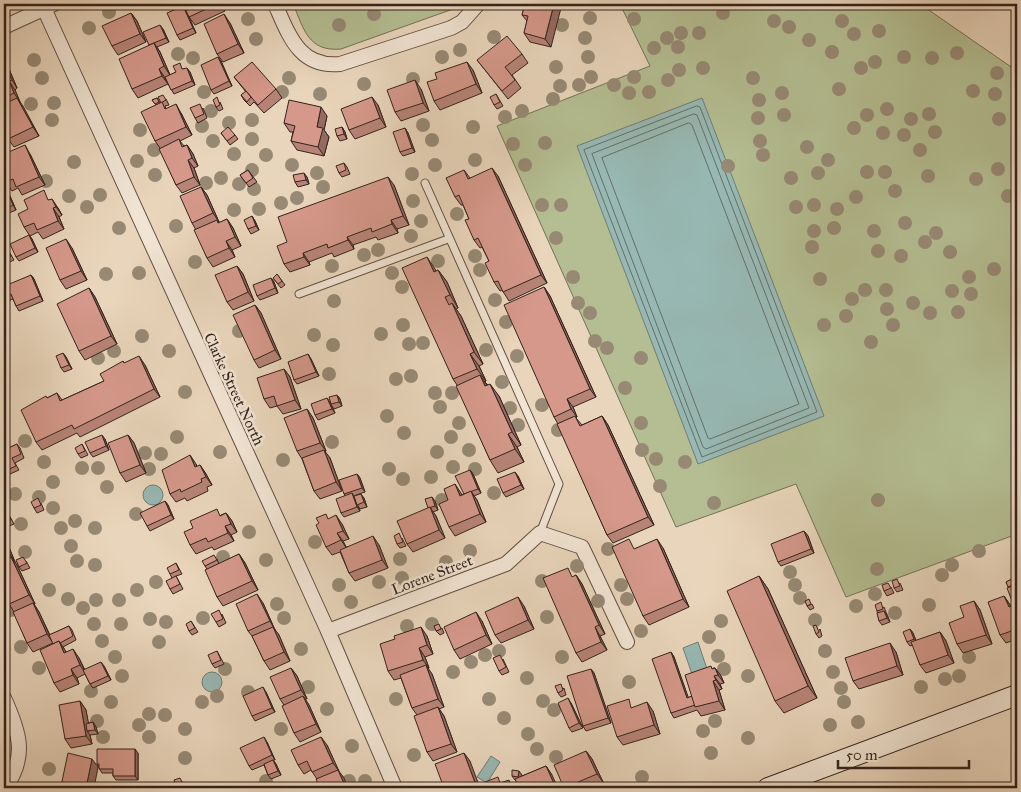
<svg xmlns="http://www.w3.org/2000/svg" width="1021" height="792" font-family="'IM FELL Great Primer',serif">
	<rect width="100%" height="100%" fill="#e9d5bb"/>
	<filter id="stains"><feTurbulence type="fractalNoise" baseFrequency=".004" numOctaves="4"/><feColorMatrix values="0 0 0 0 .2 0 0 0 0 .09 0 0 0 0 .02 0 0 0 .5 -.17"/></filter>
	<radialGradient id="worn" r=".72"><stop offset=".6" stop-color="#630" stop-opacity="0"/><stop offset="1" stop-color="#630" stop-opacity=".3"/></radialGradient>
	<g fill="#b4be92" stroke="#747058">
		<path d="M293 4H460L453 9 341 49C308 52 304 29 293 4Z"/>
		<polygon points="620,4 920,4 1017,71 1017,534 846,597 796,484 676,527 497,126 650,66"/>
	</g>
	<g fill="#97b8b3" stroke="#6f7c77">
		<polygon points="702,98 824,416 698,464 577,146"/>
		<circle cx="153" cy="495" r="10"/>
		<polygon points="698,642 708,672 693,677 683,648"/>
		<circle cx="212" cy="682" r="10"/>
		<polygon points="491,756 500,762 487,783 477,777"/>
	</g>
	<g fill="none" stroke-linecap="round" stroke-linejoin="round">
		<g stroke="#666e68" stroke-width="1">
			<polygon points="697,106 700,107 817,412 702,457 584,150"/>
			<polygon points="694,114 697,115 809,408 706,449 703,447 592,154"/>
			<polygon points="689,123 692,125 799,404 710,439 708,438 602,158"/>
		</g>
		<g stroke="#615044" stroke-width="9">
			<g id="lane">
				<polyline points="425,183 559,484 540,533"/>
				<polyline points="299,294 448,239"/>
			</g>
		</g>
		<g stroke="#615044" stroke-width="16">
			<g id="street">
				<polyline points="42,4 328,631 395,788"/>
				<path d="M275 4C289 35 299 68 340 64L451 28 462 22 478 4"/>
				<polyline points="4,27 54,4"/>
				<polyline points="328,631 506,564 540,533 582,547 627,642"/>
				<path d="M4 698C19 731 28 756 5 788"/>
			</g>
		</g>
		<g stroke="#34231d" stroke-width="22">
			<polyline id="secondary" points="768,788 1017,695"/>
		</g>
		<use href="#lane" stroke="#f1e4d3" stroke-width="7"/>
		<use href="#street" stroke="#f1e4d3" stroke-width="14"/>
		<use href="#secondary" stroke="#f1e4d3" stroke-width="20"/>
	</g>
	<g fill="#978974">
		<circle cx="109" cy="12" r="7"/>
		<circle cx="723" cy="13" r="7"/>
		<circle cx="374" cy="14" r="7"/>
		<circle cx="590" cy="18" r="7"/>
		<circle cx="248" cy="19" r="7"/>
		<circle cx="634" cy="19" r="7"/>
		<circle cx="774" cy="21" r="7"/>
		<circle cx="842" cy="21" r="7"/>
		<circle cx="339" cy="25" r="7"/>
		<circle cx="562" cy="25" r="7"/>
		<circle cx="789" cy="27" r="7"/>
		<circle cx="89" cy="28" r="7"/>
		<circle cx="879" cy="31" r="7"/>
		<circle cx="681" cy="33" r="7"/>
		<circle cx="699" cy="33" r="7"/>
		<circle cx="854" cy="34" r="7"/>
		<circle cx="494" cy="37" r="7"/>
		<circle cx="585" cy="38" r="7"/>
		<circle cx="667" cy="38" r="7"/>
		<circle cx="256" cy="39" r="7"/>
		<circle cx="809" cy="40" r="7"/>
		<circle cx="678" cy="47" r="7"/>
		<circle cx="654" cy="48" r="7"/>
		<circle cx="460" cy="50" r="7"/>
		<circle cx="832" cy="52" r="7"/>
		<circle cx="957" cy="53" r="7"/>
		<circle cx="178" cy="54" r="7"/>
		<circle cx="442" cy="57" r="7"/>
		<circle cx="588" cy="57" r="7"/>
		<circle cx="904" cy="57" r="7"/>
		<circle cx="193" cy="58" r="7"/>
		<circle cx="932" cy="58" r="7"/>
		<circle cx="34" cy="60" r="7"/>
		<circle cx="875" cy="62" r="7"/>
		<circle cx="556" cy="67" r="7"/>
		<circle cx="703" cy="68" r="7"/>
		<circle cx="861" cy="68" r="7"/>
		<circle cx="679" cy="70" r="7"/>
		<circle cx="997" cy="73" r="7"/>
		<circle cx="591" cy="77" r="7"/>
		<circle cx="634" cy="77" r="7"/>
		<circle cx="42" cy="78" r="7"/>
		<circle cx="289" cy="78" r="7"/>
		<circle cx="753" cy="78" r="7"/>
		<circle cx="413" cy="79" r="7"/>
		<circle cx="668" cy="80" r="7"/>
		<circle cx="364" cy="84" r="7"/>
		<circle cx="579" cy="85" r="7"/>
		<circle cx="614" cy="85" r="7"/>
		<circle cx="560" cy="86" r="7"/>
		<circle cx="839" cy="89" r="7"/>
		<circle cx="973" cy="91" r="7"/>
		<circle cx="204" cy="92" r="7"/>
		<circle cx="282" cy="92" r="7"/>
		<circle cx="649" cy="92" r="7"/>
		<circle cx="629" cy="93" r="7"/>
		<circle cx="782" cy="93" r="7"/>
		<circle cx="320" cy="94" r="7"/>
		<circle cx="995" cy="94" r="7"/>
		<circle cx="553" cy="99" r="7"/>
		<circle cx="759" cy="100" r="7"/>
		<circle cx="54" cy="103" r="7"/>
		<circle cx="31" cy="104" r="7"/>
		<circle cx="887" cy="109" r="7"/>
		<circle cx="211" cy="111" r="7"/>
		<circle cx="522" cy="111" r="7"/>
		<circle cx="929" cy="114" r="7"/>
		<circle cx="784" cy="115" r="7"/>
		<circle cx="867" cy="115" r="7"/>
		<circle cx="505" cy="117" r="7"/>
		<circle cx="758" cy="118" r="7"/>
		<circle cx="911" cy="119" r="7"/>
		<circle cx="999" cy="119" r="7"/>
		<circle cx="52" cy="120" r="7"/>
		<circle cx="252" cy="120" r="7"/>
		<circle cx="229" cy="123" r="7"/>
		<circle cx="423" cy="125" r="7"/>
		<circle cx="202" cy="126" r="7"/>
		<circle cx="473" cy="127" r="7"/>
		<circle cx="854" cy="128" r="7"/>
		<circle cx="140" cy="130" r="7"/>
		<circle cx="935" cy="132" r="7"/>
		<circle cx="883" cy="133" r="7"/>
		<circle cx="904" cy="135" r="7"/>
		<circle cx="252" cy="139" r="7"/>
		<circle cx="432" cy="140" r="7"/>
		<circle cx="213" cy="141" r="7"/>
		<circle cx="760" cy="141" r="7"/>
		<circle cx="545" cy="143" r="7"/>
		<circle cx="513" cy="144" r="7"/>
		<circle cx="807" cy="147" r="7"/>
		<circle cx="154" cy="150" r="7"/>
		<circle cx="920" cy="150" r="7"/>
		<circle cx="234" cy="154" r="7"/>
		<circle cx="266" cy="155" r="7"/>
		<circle cx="763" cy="155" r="7"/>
		<circle cx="475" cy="160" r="7"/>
		<circle cx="828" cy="160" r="7"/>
		<circle cx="137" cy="161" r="7"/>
		<circle cx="74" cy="162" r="7"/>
		<circle cx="292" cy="165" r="7"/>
		<circle cx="435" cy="165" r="7"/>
		<circle cx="525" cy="165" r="7"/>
		<circle cx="728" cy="166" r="7"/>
		<circle cx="998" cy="169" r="7"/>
		<circle cx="252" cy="170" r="7"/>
		<circle cx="867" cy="172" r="7"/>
		<circle cx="885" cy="172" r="7"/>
		<circle cx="317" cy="173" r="7"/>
		<circle cx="818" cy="173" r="7"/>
		<circle cx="412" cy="174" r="7"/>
		<circle cx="155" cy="175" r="7"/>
		<circle cx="928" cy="176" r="7"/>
		<circle cx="221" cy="178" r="7"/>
		<circle cx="791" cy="178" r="7"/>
		<circle cx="976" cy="179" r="7"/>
		<circle cx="46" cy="181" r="7"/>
		<circle cx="206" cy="183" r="7"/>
		<circle cx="239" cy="184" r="7"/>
		<circle cx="323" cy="187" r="7"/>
		<circle cx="254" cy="189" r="7"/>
		<circle cx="895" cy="191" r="7"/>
		<circle cx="100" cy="195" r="7"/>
		<circle cx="69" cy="196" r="7"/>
		<circle cx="1008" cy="196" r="7"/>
		<circle cx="856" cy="197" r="7"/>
		<circle cx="297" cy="198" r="7"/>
		<circle cx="413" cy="201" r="7"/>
		<circle cx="281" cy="203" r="7"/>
		<circle cx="542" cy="205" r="7"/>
		<circle cx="561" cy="205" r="7"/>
		<circle cx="814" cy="205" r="7"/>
		<circle cx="87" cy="207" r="7"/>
		<circle cx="796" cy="207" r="7"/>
		<circle cx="259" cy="209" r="7"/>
		<circle cx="837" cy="209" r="7"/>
		<circle cx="234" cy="210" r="7"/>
		<circle cx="457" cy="214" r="7"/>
		<circle cx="421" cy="221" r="7"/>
		<circle cx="905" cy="223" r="7"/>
		<circle cx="176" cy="226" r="7"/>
		<circle cx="119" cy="228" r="7"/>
		<circle cx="834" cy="228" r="7"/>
		<circle cx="814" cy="231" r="7"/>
		<circle cx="874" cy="231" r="7"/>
		<circle cx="936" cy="233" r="7"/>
		<circle cx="411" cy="236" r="7"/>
		<circle cx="556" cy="238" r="7"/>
		<circle cx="925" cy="242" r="7"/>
		<circle cx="812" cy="247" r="7"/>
		<circle cx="378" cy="250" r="7"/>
		<circle cx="878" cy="251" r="7"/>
		<circle cx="950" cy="252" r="7"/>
		<circle cx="364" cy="255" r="7"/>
		<circle cx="475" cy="256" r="7"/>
		<circle cx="901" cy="256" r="7"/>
		<circle cx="438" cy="261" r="7"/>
		<circle cx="195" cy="262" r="7"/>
		<circle cx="332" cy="266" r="7"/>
		<circle cx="994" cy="269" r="7"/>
		<circle cx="480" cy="270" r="7"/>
		<circle cx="139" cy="273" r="7"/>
		<circle cx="392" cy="273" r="7"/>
		<circle cx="106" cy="274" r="7"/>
		<circle cx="573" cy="277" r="7"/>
		<circle cx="969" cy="277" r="7"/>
		<circle cx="820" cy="279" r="7"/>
		<circle cx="402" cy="287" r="7"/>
		<circle cx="865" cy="290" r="7"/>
		<circle cx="886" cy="290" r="7"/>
		<circle cx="952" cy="291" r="7"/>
		<circle cx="971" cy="294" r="7"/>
		<circle cx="852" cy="299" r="7"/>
		<circle cx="495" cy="300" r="7"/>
		<circle cx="334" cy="301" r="7"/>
		<circle cx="578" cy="303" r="7"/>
		<circle cx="913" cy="303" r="7"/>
		<circle cx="887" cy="309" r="7"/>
		<circle cx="958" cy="312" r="7"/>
		<circle cx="590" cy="313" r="7"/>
		<circle cx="930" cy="313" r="7"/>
		<circle cx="846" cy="316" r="7"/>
		<circle cx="506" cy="322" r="7"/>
		<circle cx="403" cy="325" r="7"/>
		<circle cx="824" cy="325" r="7"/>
		<circle cx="893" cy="325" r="7"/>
		<circle cx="239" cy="331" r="7"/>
		<circle cx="381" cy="334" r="7"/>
		<circle cx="314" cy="335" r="7"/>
		<circle cx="142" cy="336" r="7"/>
		<circle cx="595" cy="341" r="7"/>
		<circle cx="871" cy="342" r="7"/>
		<circle cx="423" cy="343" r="7"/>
		<circle cx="409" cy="344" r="7"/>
		<circle cx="333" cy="345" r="7"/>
		<circle cx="607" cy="348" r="7"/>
		<circle cx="486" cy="350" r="7"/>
		<circle cx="114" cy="351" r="7"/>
		<circle cx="169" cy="351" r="7"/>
		<circle cx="517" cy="356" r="7"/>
		<circle cx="98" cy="358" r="7"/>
		<circle cx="641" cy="358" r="7"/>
		<circle cx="329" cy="374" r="7"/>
		<circle cx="411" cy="376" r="7"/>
		<circle cx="396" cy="379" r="7"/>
		<circle cx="502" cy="382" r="7"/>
		<circle cx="625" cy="388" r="7"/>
		<circle cx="185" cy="392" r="7"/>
		<circle cx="435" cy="393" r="7"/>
		<circle cx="452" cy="393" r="7"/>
		<circle cx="542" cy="405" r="7"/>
		<circle cx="440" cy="407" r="7"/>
		<circle cx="510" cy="408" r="7"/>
		<circle cx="387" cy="416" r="7"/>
		<circle cx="459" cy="423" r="7"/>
		<circle cx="641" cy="423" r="7"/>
		<circle cx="518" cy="425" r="7"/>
		<circle cx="558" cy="430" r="7"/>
		<circle cx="404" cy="433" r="7"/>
		<circle cx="177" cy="437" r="7"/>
		<circle cx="451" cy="437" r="7"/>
		<circle cx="25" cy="441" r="7"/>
		<circle cx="332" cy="442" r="7"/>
		<circle cx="469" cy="450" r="7"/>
		<circle cx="642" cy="450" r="7"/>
		<circle cx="220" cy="452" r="7"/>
		<circle cx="437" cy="452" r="7"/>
		<circle cx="145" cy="453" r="7"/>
		<circle cx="161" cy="454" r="7"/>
		<circle cx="656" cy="459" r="7"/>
		<circle cx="283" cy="460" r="7"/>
		<circle cx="44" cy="462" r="7"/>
		<circle cx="685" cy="462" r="7"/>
		<circle cx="453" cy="467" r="7"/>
		<circle cx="82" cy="468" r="7"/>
		<circle cx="98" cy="468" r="7"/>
		<circle cx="149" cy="469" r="7"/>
		<circle cx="389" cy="469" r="7"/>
		<circle cx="475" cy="469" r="7"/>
		<circle cx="431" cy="477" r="7"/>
		<circle cx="403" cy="479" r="7"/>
		<circle cx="53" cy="482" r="7"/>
		<circle cx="660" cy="486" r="7"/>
		<circle cx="107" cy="487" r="7"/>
		<circle cx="494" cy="493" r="7"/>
		<circle cx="15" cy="494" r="7"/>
		<circle cx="39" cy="497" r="7"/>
		<circle cx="442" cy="500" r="7"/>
		<circle cx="878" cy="500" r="7"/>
		<circle cx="714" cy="503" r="7"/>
		<circle cx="53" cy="508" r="7"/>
		<circle cx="136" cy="514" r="7"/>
		<circle cx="75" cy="521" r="7"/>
		<circle cx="21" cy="524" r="7"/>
		<circle cx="61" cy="528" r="7"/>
		<circle cx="95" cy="528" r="7"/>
		<circle cx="249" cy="532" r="7"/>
		<circle cx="315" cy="542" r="7"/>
		<circle cx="71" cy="546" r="7"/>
		<circle cx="608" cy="549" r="7"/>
		<circle cx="470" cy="551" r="7"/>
		<circle cx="979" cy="551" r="7"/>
		<circle cx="25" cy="552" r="7"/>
		<circle cx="223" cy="557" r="7"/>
		<circle cx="400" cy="559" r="7"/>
		<circle cx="266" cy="560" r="7"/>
		<circle cx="77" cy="561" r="7"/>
		<circle cx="446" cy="562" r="7"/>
		<circle cx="95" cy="565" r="7"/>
		<circle cx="952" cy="565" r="7"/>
		<circle cx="577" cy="566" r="7"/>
		<circle cx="877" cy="569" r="7"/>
		<circle cx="790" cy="572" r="7"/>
		<circle cx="942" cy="575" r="7"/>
		<circle cx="402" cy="578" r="7"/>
		<circle cx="542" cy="581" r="7"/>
		<circle cx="156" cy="582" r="7"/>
		<circle cx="379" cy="582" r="7"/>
		<circle cx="339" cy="585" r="7"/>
		<circle cx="621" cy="585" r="7"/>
		<circle cx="795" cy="585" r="7"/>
		<circle cx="49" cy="590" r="7"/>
		<circle cx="137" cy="590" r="7"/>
		<circle cx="875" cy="594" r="7"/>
		<circle cx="800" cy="598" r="7"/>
		<circle cx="68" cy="599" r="7"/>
		<circle cx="627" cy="599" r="7"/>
		<circle cx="96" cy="600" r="7"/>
		<circle cx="119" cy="600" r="7"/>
		<circle cx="598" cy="601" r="7"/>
		<circle cx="351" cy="602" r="7"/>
		<circle cx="277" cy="604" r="7"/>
		<circle cx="929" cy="605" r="7"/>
		<circle cx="856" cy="606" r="7"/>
		<circle cx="83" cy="608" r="7"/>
		<circle cx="11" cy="610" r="7"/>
		<circle cx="895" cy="613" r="7"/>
		<circle cx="547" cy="617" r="7"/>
		<circle cx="203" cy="618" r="7"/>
		<circle cx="284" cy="618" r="7"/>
		<circle cx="150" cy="619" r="7"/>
		<circle cx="815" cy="620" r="7"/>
		<circle cx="721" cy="621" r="7"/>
		<circle cx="166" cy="622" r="7"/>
		<circle cx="94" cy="624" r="7"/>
		<circle cx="121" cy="624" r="7"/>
		<circle cx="432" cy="624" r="7"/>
		<circle cx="407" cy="626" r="7"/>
		<circle cx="641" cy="631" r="7"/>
		<circle cx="709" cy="637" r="7"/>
		<circle cx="102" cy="641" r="7"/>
		<circle cx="159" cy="642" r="7"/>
		<circle cx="21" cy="647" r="7"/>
		<circle cx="301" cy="649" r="7"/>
		<circle cx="499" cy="651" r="7"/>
		<circle cx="825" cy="651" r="7"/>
		<circle cx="485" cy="655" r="7"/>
		<circle cx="718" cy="656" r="7"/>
		<circle cx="115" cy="657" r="7"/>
		<circle cx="562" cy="657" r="7"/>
		<circle cx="969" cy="657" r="7"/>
		<circle cx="471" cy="662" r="7"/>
		<circle cx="39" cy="668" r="7"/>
		<circle cx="225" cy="669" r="7"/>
		<circle cx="724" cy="669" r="7"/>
		<circle cx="453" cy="672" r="7"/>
		<circle cx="833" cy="672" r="7"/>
		<circle cx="122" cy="676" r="7"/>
		<circle cx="748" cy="676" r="7"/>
		<circle cx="959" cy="676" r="7"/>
		<circle cx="527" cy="678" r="7"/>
		<circle cx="945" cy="679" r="7"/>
		<circle cx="629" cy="682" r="7"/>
		<circle cx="308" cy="687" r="7"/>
		<circle cx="921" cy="687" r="7"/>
		<circle cx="841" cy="688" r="7"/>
		<circle cx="91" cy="691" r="7"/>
		<circle cx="248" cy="692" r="7"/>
		<circle cx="217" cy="696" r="7"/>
		<circle cx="396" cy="699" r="7"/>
		<circle cx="489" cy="699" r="7"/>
		<circle cx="543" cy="701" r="7"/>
		<circle cx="111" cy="702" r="7"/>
		<circle cx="202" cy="702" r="7"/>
		<circle cx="844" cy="702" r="7"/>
		<circle cx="327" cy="709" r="7"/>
		<circle cx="554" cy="710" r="7"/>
		<circle cx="149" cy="714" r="7"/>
		<circle cx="165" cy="715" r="7"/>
		<circle cx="504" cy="718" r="7"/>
		<circle cx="97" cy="721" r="7"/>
		<circle cx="715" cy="721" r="7"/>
		<circle cx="858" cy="722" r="7"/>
		<circle cx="139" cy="725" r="7"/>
		<circle cx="830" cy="725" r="7"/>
		<circle cx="185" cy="729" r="7"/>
		<circle cx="281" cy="729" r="7"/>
		<circle cx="703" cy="731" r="7"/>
		<circle cx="528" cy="734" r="7"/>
		<circle cx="103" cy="737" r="7"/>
		<circle cx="149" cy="737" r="7"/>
		<circle cx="748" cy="738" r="7"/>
		<circle cx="352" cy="746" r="7"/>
		<circle cx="537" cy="749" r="7"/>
		<circle cx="711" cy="753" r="7"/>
		<circle cx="414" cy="755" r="7"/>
		<circle cx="556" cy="757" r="7"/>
		<circle cx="185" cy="758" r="7"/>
		<circle cx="49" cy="769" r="7"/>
		<circle cx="642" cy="777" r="7"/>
		<circle cx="266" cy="781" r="7"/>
		<circle cx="349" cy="781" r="7"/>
		<circle cx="365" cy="781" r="7"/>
	</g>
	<g fill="#b78377" stroke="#34231d">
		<polygon points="183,4 221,4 225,11 195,25 189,17 196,33 180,40 177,35 183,6 186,10"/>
		<polygon points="525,4 551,47 530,42 524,33 527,21 522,15"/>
		<polygon points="131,13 137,21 146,42 118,55 112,46"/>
		<polygon points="230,23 244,53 223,62 217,54"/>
		<polygon points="163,29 169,42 157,47 160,52 170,75 183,69 190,72 195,85 174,94 168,84 138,98 132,89 150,45"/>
		<polygon points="522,54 528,63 512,75 521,88 508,99 477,60"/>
		<polygon points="221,61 232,86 214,94 211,90"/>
		<polygon points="4,62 9,69 17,88 15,90 20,102 39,136 14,147 8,139 4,128"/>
		<polygon points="473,70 482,93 440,110 434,101"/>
		<polygon points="234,77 276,89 282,98 264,113 254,102 250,106 244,100 241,95 246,92"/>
		<polygon points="421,89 429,111 401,121 395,112"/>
		<polygon points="496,94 503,106 497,109 494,105"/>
		<polygon points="157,98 160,103 166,99 169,105 165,106 166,109 181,113 192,135 180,141 184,146 187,145 193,154 198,166 194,168 200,185 182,193 176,185 160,148 155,141 156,105 152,100"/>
		<polygon points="220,102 223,109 219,111 216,107"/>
		<polygon points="378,105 386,127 355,139 349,130"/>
		<polygon points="203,108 207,118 198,123 195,118"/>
		<polygon points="327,116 324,130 329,137 324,156 297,150 291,141 293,132 290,132 284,123"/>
		<polygon points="342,127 345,132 347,139 340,141 337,136"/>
		<polygon points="405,128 408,133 415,152 403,156 400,152"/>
		<polygon points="221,133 235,135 238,139 230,145"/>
		<polygon points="30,154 45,185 22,195 18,188 12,191 6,182"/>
		<polygon points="344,163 347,167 350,174 342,177 339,173"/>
		<polygon points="248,170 257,182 249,187 240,175"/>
		<polygon points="464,170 470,178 498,176 547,283 509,301 502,290 500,291 494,282 489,261 482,247 480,248 474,240 469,219 463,205 461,205 455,197"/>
		<polygon points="307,177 309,184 298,187 295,182"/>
		<polygon points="394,185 409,225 397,229 398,233 378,240 376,237 353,245 354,249 334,257 332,253 309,262 310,265 290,272 284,264 287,242"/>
		<polygon points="201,187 207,195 219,222 218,223 219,223 227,219 233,228 241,246 232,250 235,257 213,267 207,258 196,230 192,223"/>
		<polygon points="7,191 10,196 16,210 4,215 4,193"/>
		<polygon points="50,200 58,208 62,215 59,217 64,229 43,239 38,232 30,236 24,227"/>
		<polygon points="252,216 255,221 259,230 251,234 248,229"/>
		<polygon points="29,235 32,239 38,252 19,261 16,257"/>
		<polygon points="7,248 14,260 5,264 4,262 4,250"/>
		<polygon points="72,248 87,280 66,289 60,280"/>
		<polygon points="237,266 243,274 254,301 233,310 227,302"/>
		<polygon points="438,270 447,282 458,308 456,309 461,316 483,364 479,366 486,381 485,382 499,396 521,445 517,447 524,462 498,473 490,460 457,385 453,379 436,271"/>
		<polygon points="277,274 285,285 281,288 273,278"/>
		<polygon points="31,275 34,279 43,301 19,311 16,306 13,299 8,301 5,296 9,288"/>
		<polygon points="271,278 274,282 278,293 260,300 257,296"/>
		<polygon points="544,287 550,296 596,397 573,407 577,417 576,418 582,425 602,416 608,425 654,525 613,543 607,535 558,424 554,417"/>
		<polygon points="89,288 95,297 117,344 85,360 79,351"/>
		<polygon points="255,305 261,313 281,359 259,368 254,360"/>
		<polygon points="63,353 66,357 72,369 64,372 61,368"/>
		<polygon points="308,354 311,359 319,376 297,384 294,380"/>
		<polygon points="123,361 124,363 145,365 160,397 80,437 77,433 42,450 36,442 47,398 57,393 62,400 104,381"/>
		<polygon points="284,369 290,377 301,409 283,414 277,406 270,408 264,399"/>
		<polygon points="337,395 340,399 342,406 334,409 331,405 335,413 318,420 315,415 330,402"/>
		<polygon points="307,409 313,418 326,451 325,452 330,458 342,491 320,499 314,491 302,459 297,451"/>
		<polygon points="128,435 134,443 146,473 126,482 120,473"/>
		<polygon points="105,439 109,450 93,457 90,453"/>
		<polygon points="17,444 20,448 24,458 15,463 19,470 10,474 6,467 4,468 4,450"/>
		<polygon points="82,444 88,455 81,458 78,454"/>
		<polygon points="196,464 197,467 200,465 206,474 212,485 207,487 208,491 187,501 185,498 176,502 170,494"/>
		<polygon points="470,470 473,474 481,493 474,496 477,500 486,522 455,536 449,527 461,493 462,495 464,494"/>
		<polygon points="357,474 360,478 365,492 356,495 364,498 367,507 360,509 358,506 360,511 344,517 341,513 345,495 344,494"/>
		<polygon points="518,476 524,489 506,497 503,493"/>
		<polygon points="165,501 168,505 174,519 150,531 147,526"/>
		<polygon points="435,501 438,510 433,512 436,516 445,538 413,552 407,544"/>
		<polygon points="41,503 44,510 37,513 34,508"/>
		<polygon points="8,513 14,524 7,527 4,523"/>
		<polygon points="226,513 232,521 237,532 231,535 234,541 214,550 212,547 196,554 190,545 221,515"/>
		<polygon points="329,519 342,524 349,539 343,541 346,547 379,545 388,568 355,581 349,573 340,552 332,555 326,547"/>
		<polygon points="804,531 808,536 814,553 781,566 778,562"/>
		<polygon points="4,535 15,562 17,565 35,604 34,604 39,612 50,635 69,626 72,630 76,640 63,647 66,652 79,658 85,670 104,666 111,680 93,688 90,684 85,674 77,678 79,684 60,692 54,683 53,643 33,652 27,643 14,612 9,604 4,591"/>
		<polygon points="402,538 406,546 400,548 397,544"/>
		<polygon points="636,548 663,548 689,607 649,625 643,616"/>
		<polygon points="239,554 245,563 258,590 223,606 217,597 207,569 205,566 217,559 219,564"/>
		<polygon points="26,561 30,568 22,571 19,567"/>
		<polygon points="176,563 182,574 176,576 183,589 173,594 170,589 172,578 170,574"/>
		<polygon points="576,575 582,584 605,634 600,636 607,650 582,662 576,653 574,576"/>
		<polygon points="759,576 768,589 817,698 784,713 775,701"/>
		<polygon points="1012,579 1017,587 1017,639 1006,643 1000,635 1004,596 1011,606 1015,605 1012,601 1009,588 1006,582"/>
		<polygon points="900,583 903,590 897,592 894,588"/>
		<polygon points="891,587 894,593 887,596 884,591"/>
		<polygon points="974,601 980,610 992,644 963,653 957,644 964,617"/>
		<polygon points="263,603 275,630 279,635 290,661 270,670 264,661 252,636 248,631"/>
		<polygon points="812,604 814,608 810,610 807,606"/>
		<polygon points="524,606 534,629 501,643 495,635"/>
		<polygon points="884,607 890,622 882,625 879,621 877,611"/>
		<polygon points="222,614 226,623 219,627 216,622"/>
		<polygon points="191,621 198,632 192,635 189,631"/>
		<polygon points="482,621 492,644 460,659 454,650"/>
		<polygon points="442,628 444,633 440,635 436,631"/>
		<polygon points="820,629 822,636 819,638 816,634"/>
		<polygon points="910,629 913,633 916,641 940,632 946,641 954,663 926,673 920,665 913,645 910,646 907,642"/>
		<polygon points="427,636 433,654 425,657 429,668 428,669 432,674 444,707 439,709 444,716 457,752 433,761 427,752 417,715 412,708 401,678 394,680 388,671"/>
		<polygon points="217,651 224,664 215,668 212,664"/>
		<polygon points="671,652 674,657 688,698 692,696 713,668 715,668 721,676 724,683 720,684 722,689 719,690 725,710 701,716 697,710 674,718 671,713"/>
		<polygon points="896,652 903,675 859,689 853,681"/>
		<polygon points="503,659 509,672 502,675 499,671"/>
		<polygon points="291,668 297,676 307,699 305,699 309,705 321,732 300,742 294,733 284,705 280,699"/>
		<polygon points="591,669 594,673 611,723 586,731 583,726"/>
		<polygon points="564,688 566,695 561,697 558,693"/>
		<polygon points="266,692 275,712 255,721 252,716"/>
		<polygon points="80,701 86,710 88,723 93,722 96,727 98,734 90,735 92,744 71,748 65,739"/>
		<polygon points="571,703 583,728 572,732 569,728"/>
		<polygon points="653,711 660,734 623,745 617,737"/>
		<polygon points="267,742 275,760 273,760 276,764 281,775 271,779 268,775 264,765 252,770 249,766"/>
		<polygon points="327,745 339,772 344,778 317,779 311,770 304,774 298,765"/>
		<polygon points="586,751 592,759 603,782 590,788 564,788"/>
		<polygon points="138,753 138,780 116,780 113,776 113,773 102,773 97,764"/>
		<polygon points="546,766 552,775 515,780 512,776 522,775 522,776"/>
		<polygon points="183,782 185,786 193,788 179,788 176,785"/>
	</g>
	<g fill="#956a61" stroke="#34231d">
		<polygon points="554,4 562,4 551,47 545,39"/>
		<polygon points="183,6 186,11 196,33 193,28"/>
		<polygon points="131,13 137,21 146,42 140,34"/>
		<polygon points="224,14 230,23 244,53 238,44"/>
		<polygon points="160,25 163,29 169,42 166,38"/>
		<polygon points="154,43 160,52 170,75 164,66"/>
		<polygon points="218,57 221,61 232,86 229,81"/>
		<polygon points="4,62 9,69 17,88 12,80"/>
		<polygon points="467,62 473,70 482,93 476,84"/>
		<polygon points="187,68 190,72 195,85 192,81"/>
		<polygon points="159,69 165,78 168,84 162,76"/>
		<polygon points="415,80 421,89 429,111 423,103"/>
		<polygon points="9,81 15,90 20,102 14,93"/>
		<polygon points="372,97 378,105 386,127 380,118"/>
		<polygon points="17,98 23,106 39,136 33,127"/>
		<polygon points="176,104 181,113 192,135 186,127"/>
		<polygon points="321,107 327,116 324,130 329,137 324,156 318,147 317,127"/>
		<polygon points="342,127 345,132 347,139 344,134"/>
		<polygon points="405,128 408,133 415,152 412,148"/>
		<polygon points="25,145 30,154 45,185 39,177"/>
		<polygon points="187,145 193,154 198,166 192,158"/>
		<polygon points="188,160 194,168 200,185 194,177"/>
		<polygon points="492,168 498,176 547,283 541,275"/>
		<polygon points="304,173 307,177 309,184 306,180"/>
		<polygon points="388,177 394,185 409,225 403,216"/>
		<polygon points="201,187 207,195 219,222 213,213"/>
		<polygon points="7,191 10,196 16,210 13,205"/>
		<polygon points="52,199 58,208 62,215 56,207"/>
		<polygon points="53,208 59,217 64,229 58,221"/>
		<polygon points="252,216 255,221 259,230 256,226"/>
		<polygon points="227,219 233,228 241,246 235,237"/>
		<polygon points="391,220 397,229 398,233 392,224"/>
		<polygon points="29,235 32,239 38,252 35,248"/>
		<polygon points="347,237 353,245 354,249 348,240"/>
		<polygon points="66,239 72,248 87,280 81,271"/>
		<polygon points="226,241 232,250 235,257 229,248"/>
		<polygon points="303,253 309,262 310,265 304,257"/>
		<polygon points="427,257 435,269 442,284 434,272"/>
		<polygon points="237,266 243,274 254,301 248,292"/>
		<polygon points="438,270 447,282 458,308 450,295"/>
		<polygon points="31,275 34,279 43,301 40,296"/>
		<polygon points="271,278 274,282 278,293 275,288"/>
		<polygon points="544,287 550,296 596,397 590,389"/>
		<polygon points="89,288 95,297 117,344 111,336"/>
		<polygon points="452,303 461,316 483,364 474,352"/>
		<polygon points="255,305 261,313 281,359 275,350"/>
		<polygon points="63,353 66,357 72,369 69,365"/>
		<polygon points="308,354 311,359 319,376 316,372"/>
		<polygon points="470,354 479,366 486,381 477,369"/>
		<polygon points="139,356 145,365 160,397 154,389"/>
		<polygon points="284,369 290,377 301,409 295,400"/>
		<polygon points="480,375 489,388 485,386"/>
		<polygon points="490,384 499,396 521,445 512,432"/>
		<polygon points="337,395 340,399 342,406 339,402"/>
		<polygon points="327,398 330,402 335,413 332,409"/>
		<polygon points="567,399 573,407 577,417 571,409"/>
		<polygon points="307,409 313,418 326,451 320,443"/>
		<polygon points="602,416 608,425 654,525 648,517"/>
		<polygon points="508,434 517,447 524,462 515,449"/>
		<polygon points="102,435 105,439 109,450 106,446"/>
		<polygon points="128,435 134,443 146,473 140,465"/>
		<polygon points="324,450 330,458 342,491 336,482"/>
		<polygon points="190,455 196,464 201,476 195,467"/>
		<polygon points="200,465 206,474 212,485 206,477"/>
		<polygon points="470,470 473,474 481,493 478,489"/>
		<polygon points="515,472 518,476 524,489 521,485"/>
		<polygon points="357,474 360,478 365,492 362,488"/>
		<polygon points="455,484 461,493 466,504 460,496"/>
		<polygon points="471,491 477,500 486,522 480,514"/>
		<polygon points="352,493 355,498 360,511 357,507"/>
		<polygon points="361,494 364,498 367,507 364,502"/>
		<polygon points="432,497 435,501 438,510 435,506"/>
		<polygon points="165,501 168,505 174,519 171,515"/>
		<polygon points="430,507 436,516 445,538 439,530"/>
		<polygon points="226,513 232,521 237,532 231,524"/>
		<polygon points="336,515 342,524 349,539 343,531"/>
		<polygon points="225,526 231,535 234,541 228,533"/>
		<polygon points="804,531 808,536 814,553 811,549"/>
		<polygon points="337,533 343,541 347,549 341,540"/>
		<polygon points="4,535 15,562 9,553 4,540"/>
		<polygon points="373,536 379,545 388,568 382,560"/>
		<polygon points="657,539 663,548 689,607 683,599"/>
		<polygon points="239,554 245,563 258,590 252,581"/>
		<polygon points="11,557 17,565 35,604 29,595"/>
		<polygon points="576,575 582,584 605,634 599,625"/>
		<polygon points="759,576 768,589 817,698 808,686"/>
		<polygon points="257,594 263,603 275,630 270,621"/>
		<polygon points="1004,596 1010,605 1015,615 1009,607"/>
		<polygon points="518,597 524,606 534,629 528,620"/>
		<polygon points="974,601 980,610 992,644 986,635"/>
		<polygon points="33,603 39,612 53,643 47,634"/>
		<polygon points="884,611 887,615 890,622 887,618"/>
		<polygon points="476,612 482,621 492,644 486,635"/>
		<polygon points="273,627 279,635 290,661 284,652"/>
		<polygon points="421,627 427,636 433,654 427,645"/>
		<polygon points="595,627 600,636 607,650 601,642"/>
		<polygon points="910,629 913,633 917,643 914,639"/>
		<polygon points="940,632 946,641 954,663 948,655"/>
		<polygon points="59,641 65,650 70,662 64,653"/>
		<polygon points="890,643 896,652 903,675 897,666"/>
		<polygon points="419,648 425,657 429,668 423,660"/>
		<polygon points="73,649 79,658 86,674 80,665"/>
		<polygon points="671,652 674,657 690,702 687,698"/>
		<polygon points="101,662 104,666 111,680 108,676"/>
		<polygon points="426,665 432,674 444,707 438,699"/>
		<polygon points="291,668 297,676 307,699 301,690"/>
		<polygon points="715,668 721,676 724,683 718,675"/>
		<polygon points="71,669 77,678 79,684 73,675"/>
		<polygon points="591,669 594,673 611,723 608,718"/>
		<polygon points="714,676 720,684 722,689 716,680"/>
		<polygon points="713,681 719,690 725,710 719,701"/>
		<polygon points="263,687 266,692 275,712 272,708"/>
		<polygon points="303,696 309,705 321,732 316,724"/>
		<polygon points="568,698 571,703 583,728 579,723"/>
		<polygon points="80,701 86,710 90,731 87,731 90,735 92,744 86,736"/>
		<polygon points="647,702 653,711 660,734 654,725"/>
		<polygon points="438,707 444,716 457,752 451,744"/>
		<polygon points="93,722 96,727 98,734 95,730"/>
		<polygon points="264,737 267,742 275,760 272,755"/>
		<polygon points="321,737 327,745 339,771 333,763"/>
		<polygon points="135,749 138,753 138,780 135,776"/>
		<polygon points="586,751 592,759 603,782 597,774"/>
		<polygon points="464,753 470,761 480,788 477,788"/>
		<polygon points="92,759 98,767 94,788 86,788"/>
		<polygon points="273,760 276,764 281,775 278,771"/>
		<polygon points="546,766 552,775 558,788 556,788"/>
		<polygon points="338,770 344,778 348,788 346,788"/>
		<polygon points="519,771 522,775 521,781 518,777"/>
	</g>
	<g fill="#d5988a" stroke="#34231d">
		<polygon points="183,4 217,4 189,17"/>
		<polygon points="525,4 554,4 545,39 524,33 528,16 522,15"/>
		<polygon points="183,6 193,28 177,35 167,13"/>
		<polygon points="131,13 140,34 112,46 102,26"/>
		<polygon points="224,14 238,44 217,54 204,24"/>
		<polygon points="160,25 166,38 149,45 143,32"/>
		<polygon points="507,36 522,54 505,67 515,80 502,91 477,60"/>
		<polygon points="154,43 164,66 159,69 162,76 132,89 119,59"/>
		<polygon points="218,57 229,81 211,90 201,65"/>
		<polygon points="4,62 12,80 9,81 14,93 4,98"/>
		<polygon points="252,62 276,89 258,105 234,77"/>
		<polygon points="467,62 476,84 434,101 427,82 437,79 435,73"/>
		<polygon points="180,63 182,69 187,68 192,81 171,90 165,77 176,72 173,66"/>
		<polygon points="415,80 423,103 395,112 387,90"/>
		<polygon points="246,91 251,97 247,102 241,95"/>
		<polygon points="496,94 500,102 494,105 490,97"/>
		<polygon points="163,95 166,100 161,103 158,97"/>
		<polygon points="217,97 220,105 216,107 213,100"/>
		<polygon points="372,97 380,118 349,130 341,109"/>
		<polygon points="17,98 33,127 8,139 4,128 4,104"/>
		<polygon points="157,98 159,102 155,104 152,100"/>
		<polygon points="289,100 321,107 317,127 323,128 318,147 291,141 295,126 284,123"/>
		<polygon points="162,102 165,109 176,104 186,127 155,141 141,112"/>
		<polygon points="200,104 204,114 195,118 190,108"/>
		<polygon points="228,127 235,135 227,141 221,133"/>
		<polygon points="342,127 344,134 337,136 335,129"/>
		<polygon points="405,128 412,148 400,152 393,132"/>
		<polygon points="179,139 182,147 187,145 192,158 188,160 194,177 176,185 159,149"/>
		<polygon points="25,145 39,177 16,187 13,179 6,182 4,177 4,160 5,160 4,154"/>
		<polygon points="344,163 346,170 339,173 336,166"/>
		<polygon points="492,168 541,275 503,292 498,281 494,282 485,263 489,261 478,238 474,240 465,220 469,219 459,195 455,197 446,178 464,170 468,179"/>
		<polygon points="248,170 253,178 246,183 240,175"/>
		<polygon points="304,173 306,180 295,182 293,175"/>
		<polygon points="388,177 403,216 391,220 392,224 372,232 371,228 347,237 348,240 328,248 327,244 303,253 304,257 284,264 277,246 287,242 278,217"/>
		<polygon points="201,187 213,213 192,223 180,196"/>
		<polygon points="44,190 48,200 52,199 56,207 53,208 58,221 37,230 34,223 24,227 18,214 28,209 24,200"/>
		<polygon points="7,191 13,205 4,210 4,193"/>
		<polygon points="252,216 256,226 248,229 244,220"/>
		<polygon points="227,219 235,237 226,241 229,248 207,258 194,230 217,220 218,223"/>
		<polygon points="29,235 35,248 16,257 10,244"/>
		<polygon points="66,239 81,271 60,280 46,248"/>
		<polygon points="7,248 11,256 4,259 4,250"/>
		<polygon points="427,257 434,272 438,270 450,295 445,297 449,305 452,303 474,352 470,354 477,369 453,379 402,268"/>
		<polygon points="237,266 248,292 227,302 215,275"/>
		<polygon points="277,274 282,281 278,284 273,278"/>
		<polygon points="31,275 40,296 16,306 11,294 5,296 4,292 4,290 9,288 7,285"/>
		<polygon points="271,278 275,288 257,296 253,285"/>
		<polygon points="544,287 590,389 567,399 571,409 554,417 504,305"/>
		<polygon points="89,288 111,336 79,351 57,304"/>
		<polygon points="255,305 275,350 254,360 233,315"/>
		<polygon points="63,353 69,365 61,368 56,356"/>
		<polygon points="308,354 316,372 294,380 288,362"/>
		<polygon points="139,356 154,389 74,429 72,425 36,442 21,410 46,396 47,398 57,393 60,401 104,381 100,374 123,361 124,363"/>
		<polygon points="284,369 295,400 277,406 274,396 264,399 257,378"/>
		<polygon points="480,375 485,386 490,384 512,432 508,434 515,449 490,460 456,386"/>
		<polygon points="337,395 339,402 331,404 329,397"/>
		<polygon points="327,398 332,409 315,415 311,404"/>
		<polygon points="307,409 320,443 297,451 284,418"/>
		<polygon points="575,416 580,426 602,416 648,517 607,535 557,424"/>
		<polygon points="102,435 106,446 90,453 85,442"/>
		<polygon points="128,435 140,465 120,473 108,443"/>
		<polygon points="17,444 21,454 12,458 16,466 7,470 4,463 4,450"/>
		<polygon points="82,444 85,451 78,454 75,448"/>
		<polygon points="324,450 336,482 314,491 302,458"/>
		<polygon points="190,455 195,467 200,465 206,477 201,479 202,482 181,492 180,489 170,494 162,470"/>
		<polygon points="470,470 478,489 464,494 455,476"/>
		<polygon points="515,472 521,485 503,493 497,479"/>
		<polygon points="357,474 362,488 344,494 339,480"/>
		<polygon points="455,484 460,496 471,491 480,514 449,527 439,504 448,500 444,489"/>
		<polygon points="352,493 357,507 341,513 336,499"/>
		<polygon points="361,494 364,502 357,505 354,496"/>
		<polygon points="432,497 435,506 428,508 425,499"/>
		<polygon points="38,498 41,505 34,508 31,502"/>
		<polygon points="165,501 171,515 147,526 140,513"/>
		<polygon points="430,507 439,530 407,544 397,521"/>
		<polygon points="217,509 220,516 226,513 231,524 225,526 228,533 208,542 206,538 190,545 184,532 193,528 190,521"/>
		<polygon points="8,513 11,520 4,523 4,515"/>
		<polygon points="326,514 328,519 336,515 343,531 337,533 341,540 326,547 316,525 319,523 316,518"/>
		<polygon points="804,531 811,549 778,562 771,544"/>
		<polygon points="399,533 403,542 397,544 394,536"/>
		<polygon points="373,536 382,560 349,573 340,550"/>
		<polygon points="629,539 634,549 657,539 683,599 643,616 612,547"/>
		<polygon points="4,540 9,553 4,556"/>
		<polygon points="239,554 252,581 217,597 205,570"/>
		<polygon points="214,555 217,560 205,566 202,561"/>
		<polygon points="11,557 29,595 9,604 4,591 4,560"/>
		<polygon points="23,557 27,563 19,567 16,560"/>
		<polygon points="176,563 179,570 170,574 167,568"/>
		<polygon points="568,568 572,577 576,575 599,625 595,627 601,642 576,653 543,578"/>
		<polygon points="176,576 180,584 170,589 166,581"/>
		<polygon points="759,576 808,686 775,701 727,591"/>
		<polygon points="897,579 900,586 894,588 892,581"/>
		<polygon points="1012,579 1014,584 1008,587 1006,582"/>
		<polygon points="888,583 891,588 884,591 882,585"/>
		<polygon points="1016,585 1017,589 1017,599 1012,601 1007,588"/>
		<polygon points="257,594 270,621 248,631 236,604"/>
		<polygon points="1004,596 1009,607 1017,604 1017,629 1000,635 988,602"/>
		<polygon points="518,597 528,620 495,635 485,612"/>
		<polygon points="809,599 811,604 807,606 805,601"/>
		<polygon points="974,601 986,635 957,644 949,623 964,617 960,606"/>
		<polygon points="881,602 883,609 877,611 875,605"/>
		<polygon points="33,603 47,634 27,643 13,612"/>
		<polygon points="219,610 223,619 216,622 211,614"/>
		<polygon points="884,611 887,618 879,621 877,613"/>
		<polygon points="476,612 486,635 454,650 444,627"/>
		<polygon points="191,621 195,628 189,631 186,624"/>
		<polygon points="439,624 441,629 436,631 434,626"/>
		<polygon points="816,625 819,632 816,634 813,626"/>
		<polygon points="69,626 73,636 60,643 59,641 53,644 49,635"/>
		<polygon points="273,627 284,652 264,661 252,636"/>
		<polygon points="421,627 427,645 419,648 423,660 388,671 380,644 395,639 394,636"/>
		<polygon points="910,629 914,639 907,642 903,632"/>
		<polygon points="940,632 948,655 920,665 911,642"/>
		<polygon points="59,641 64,653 73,649 80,665 71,669 73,675 54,683 40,650"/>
		<polygon points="890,643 897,666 853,681 845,658"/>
		<polygon points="217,651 221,660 212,664 208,655"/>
		<polygon points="671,652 687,698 692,696 695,705 671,713 652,659"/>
		<polygon points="500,655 506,667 499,671 493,658"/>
		<polygon points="101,662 108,676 90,684 83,670"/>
		<polygon points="426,665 438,699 412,708 400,675"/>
		<polygon points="711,666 712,669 715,668 718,675 714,676 716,680 713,681 719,701 695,707 685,675"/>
		<polygon points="291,668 301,690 280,699 270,677"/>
		<polygon points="591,669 608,718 583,726 567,676"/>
		<polygon points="561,684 563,690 558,693 555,686"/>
		<polygon points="263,687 272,708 252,716 243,696"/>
		<polygon points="303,696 316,724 294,733 282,706"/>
		<polygon points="568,698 579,723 569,728 558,703"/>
		<polygon points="629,699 631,708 647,702 654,725 617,737 607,706"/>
		<polygon points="80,701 86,736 65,739 59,705"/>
		<polygon points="438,707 451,744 427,752 414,716"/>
		<polygon points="93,722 95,730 87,731 86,724"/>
		<polygon points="264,737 272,755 249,766 240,748"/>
		<polygon points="321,737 333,763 312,772 307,761 298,765 291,750"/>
		<polygon points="97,749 135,749 135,776 113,776 113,769 99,769 99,764 97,764"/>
		<polygon points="586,751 597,774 564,788 554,765"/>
		<polygon points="68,753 92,759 86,788 72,788 61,786"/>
		<polygon points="464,753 477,788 444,788 435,764"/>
		<polygon points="273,760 278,771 268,775 264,764"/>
		<polygon points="546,766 556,788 519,788 515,779"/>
		<polygon points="338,770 346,788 320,788 316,779"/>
		<polygon points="512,770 519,771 518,777 512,776"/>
		<polygon points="498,777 500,783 509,780 511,786 506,788 481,788 486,786 485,782"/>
		<polygon points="180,778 182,782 176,785 174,780"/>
		<polygon points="190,783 192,788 180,788"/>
	</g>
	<g text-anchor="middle" stroke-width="5" stroke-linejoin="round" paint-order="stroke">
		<g font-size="15" fill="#34231d" stroke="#f1e4d3">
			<text transform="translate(234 389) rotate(65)" y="5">Clarke Street North</text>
			<text transform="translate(432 575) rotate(-21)" y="5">Lorene Street</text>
		</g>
	</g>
	<rect width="1021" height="792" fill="none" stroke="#e9d5bb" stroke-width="20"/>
	<rect x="5" y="5" width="1011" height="782" fill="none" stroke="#34231d" stroke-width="2.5"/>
	<rect x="10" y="10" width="1001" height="772" fill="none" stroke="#34231d"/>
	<path d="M838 760v8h131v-8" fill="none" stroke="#34231d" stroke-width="2.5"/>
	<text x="846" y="760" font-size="15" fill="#34231d" stroke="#f1e4d3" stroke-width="4" paint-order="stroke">50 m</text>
	<rect width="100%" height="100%" filter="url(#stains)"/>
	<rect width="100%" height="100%" fill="url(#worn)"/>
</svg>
